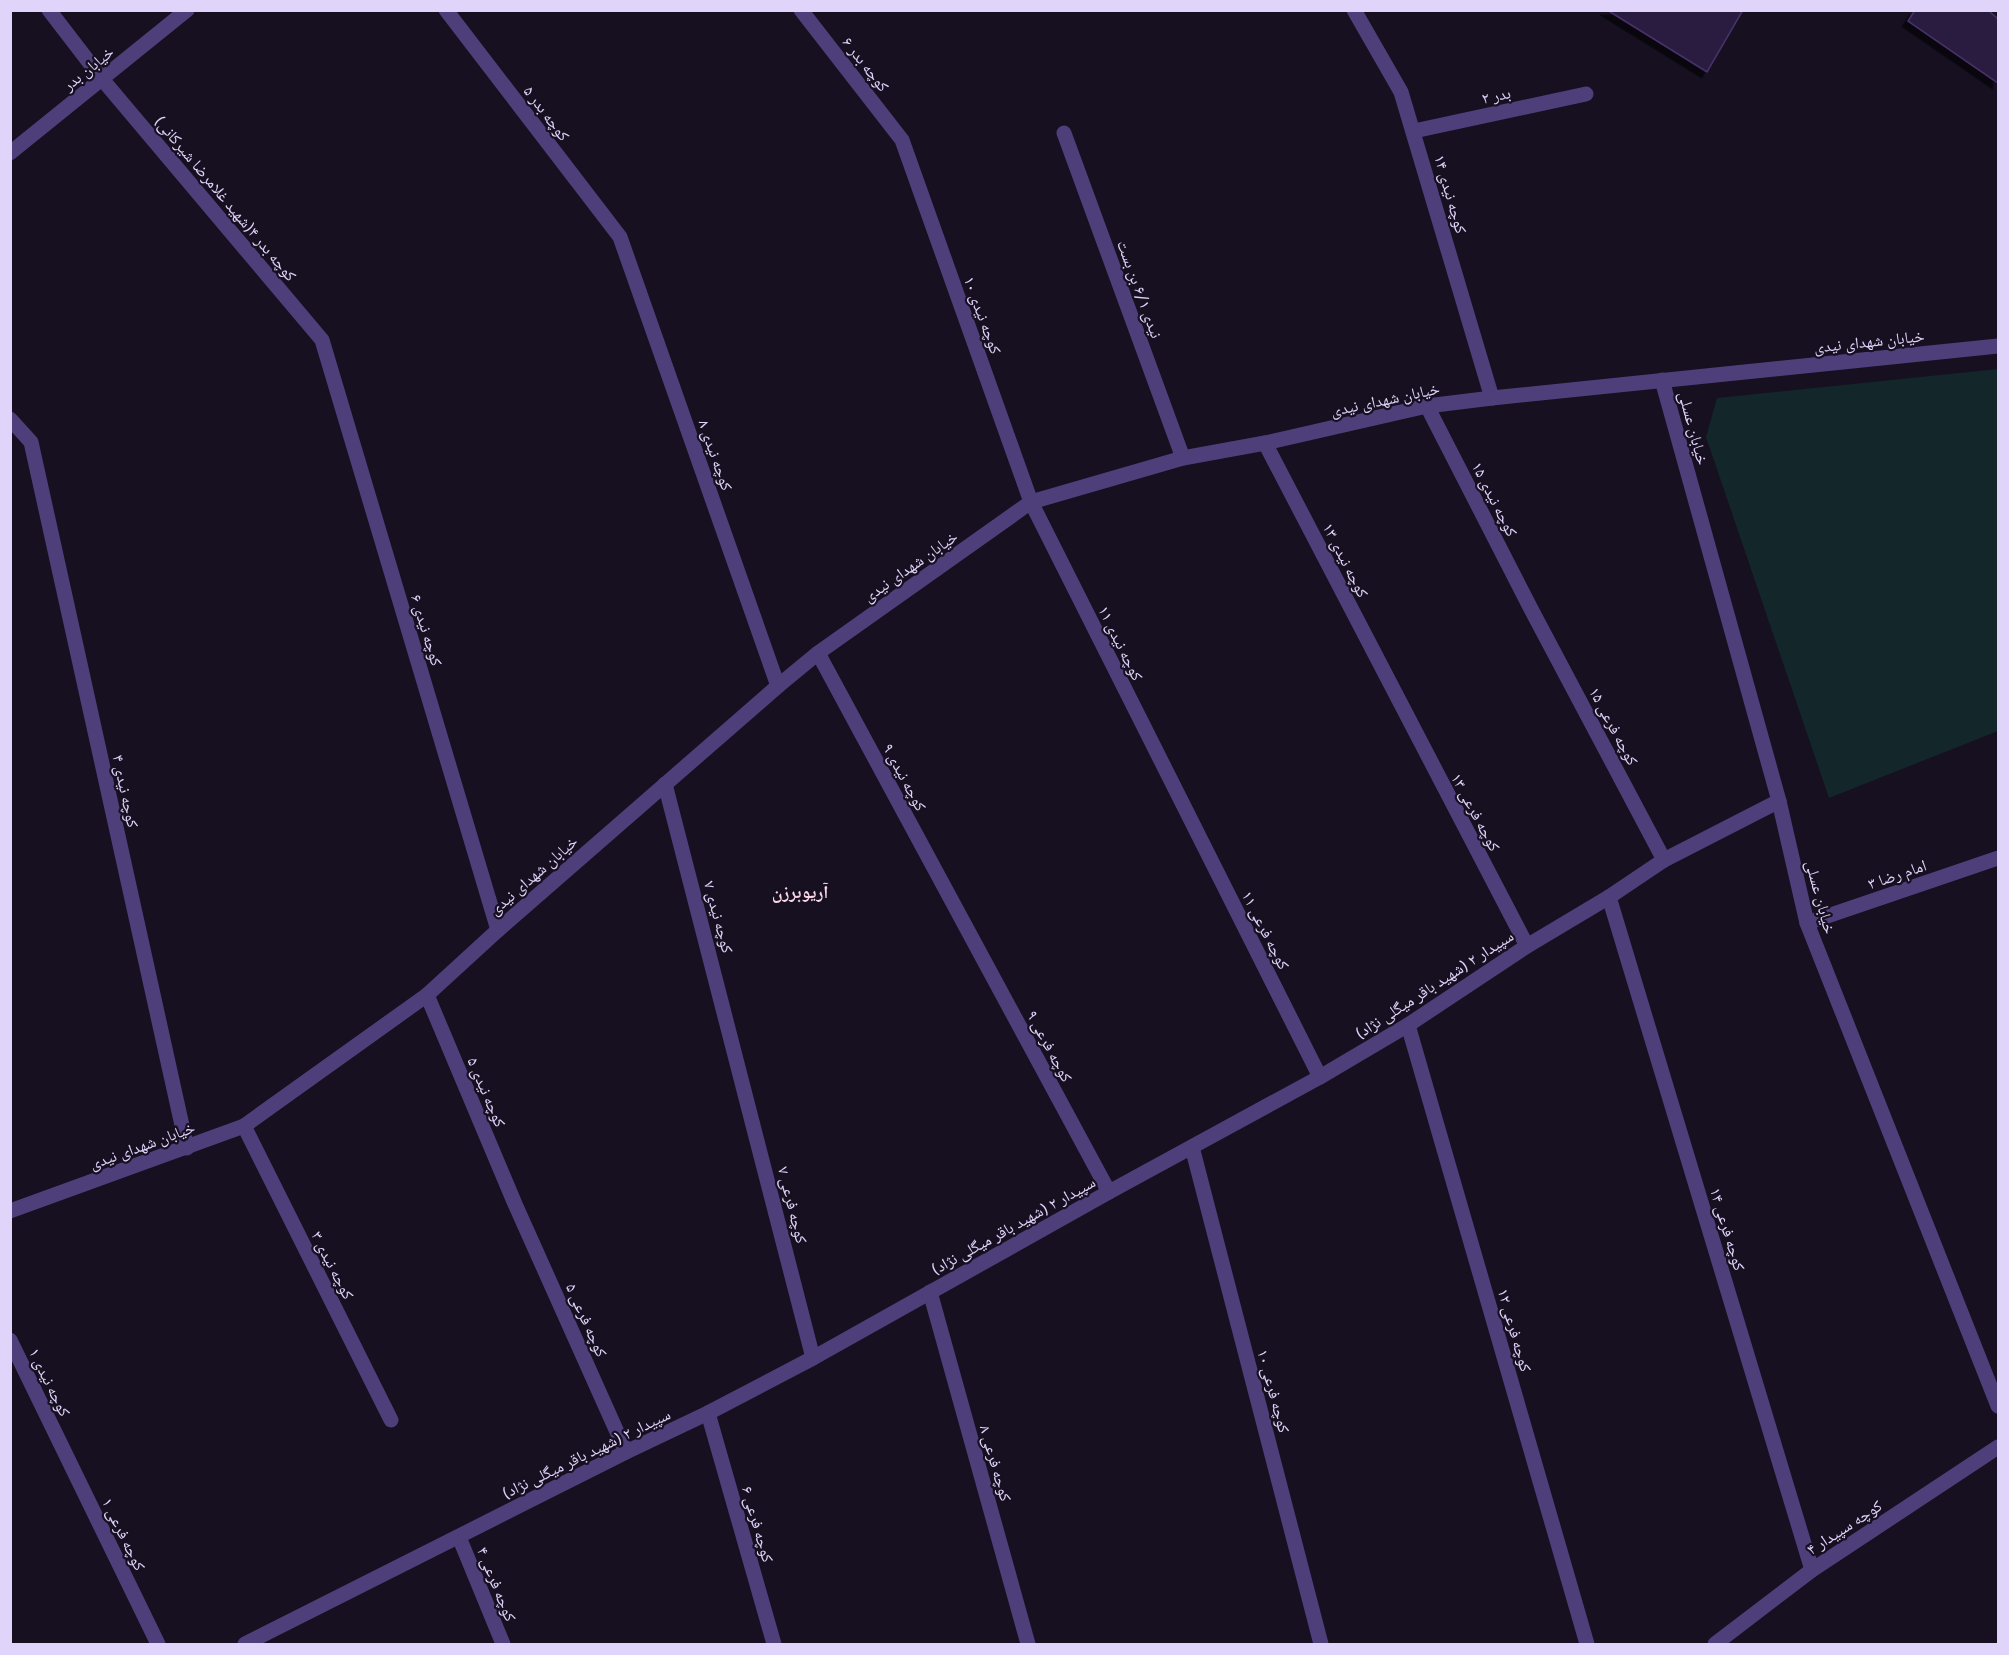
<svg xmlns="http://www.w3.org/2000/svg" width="2009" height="1655" font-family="Overpass,'Noto Naskh Arabic',sans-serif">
	<defs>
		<filter id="shadow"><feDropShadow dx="-5.5" dy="5.5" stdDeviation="0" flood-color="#0009"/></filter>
	</defs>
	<rect width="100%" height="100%" fill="#161021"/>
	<polygon fill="#13262a" points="1998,369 1998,731 1829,798 1706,437 1717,398"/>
	<g fill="#2b1e40" stroke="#483269" stroke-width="1.5" filter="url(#shadow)">
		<polygon points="1607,10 1743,10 1707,72"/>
		<polygon points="1915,10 1988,10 1998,19 1998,83 1908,21"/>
	</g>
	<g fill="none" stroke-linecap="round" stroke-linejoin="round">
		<g stroke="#4e3f7b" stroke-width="15">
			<polyline points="49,10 102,79 322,340 498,930"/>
			<polyline points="446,10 620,237 778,686"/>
			<polyline points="801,10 902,140 1031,502 1320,1077"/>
			<polyline points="1354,10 1401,92 1492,398"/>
			<polyline points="1414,131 1586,94"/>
			<polyline points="1064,133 1183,458"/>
			<polyline points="10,153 187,10"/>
			<polyline points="1662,380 1779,801 1807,923 1998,1406"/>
			<polyline points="1427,406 1531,609 1664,860"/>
			<polyline points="10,419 31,442 187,1148"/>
			<polyline points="1265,443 1527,946"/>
			<polyline points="818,653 1109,1192"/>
			<polyline points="665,784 813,1358"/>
			<polyline points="1609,897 1812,1570"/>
			<polyline points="1807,923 1998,858"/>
			<polyline points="427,995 515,1204 626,1452"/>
			<polyline points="1408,1025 1587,1644"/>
			<polyline points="244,1126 391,1420"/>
			<polyline points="1192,1147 1321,1644"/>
			<polyline points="10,1211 244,1126 427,995 498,930 778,686 818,653 1031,502 1183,458 1265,443 1427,406 1492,398 1998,346"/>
			<polyline points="930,1292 1028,1644"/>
			<polyline points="10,1340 158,1644"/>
			<polyline points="708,1413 774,1644"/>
			<polyline points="459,1537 503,1644"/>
			<polyline points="245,1644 626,1452 708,1413 813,1358 1109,1192 1320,1077 1408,1025 1527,946 1609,897 1664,860 1779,801"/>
			<polyline points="1715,1644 1812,1570 1998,1447"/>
		</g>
	</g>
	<g text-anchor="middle" stroke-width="4.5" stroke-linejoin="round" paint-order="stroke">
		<g font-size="16" fill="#e0d4fa" stroke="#161021">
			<text transform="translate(866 64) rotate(52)" y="6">کوچه بدر ۶</text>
			<text transform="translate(88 68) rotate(-39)" y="6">خیابان بدر</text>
			<text transform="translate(1496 95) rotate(-12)" y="6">بدر ۲</text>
			<text transform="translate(547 113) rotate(53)" y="6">کوچه بدر ۵</text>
			<text transform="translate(1451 194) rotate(74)" y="6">کوچه نیدی ۱۴</text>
			<text transform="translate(226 198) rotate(50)" y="6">کوچه بدر ۴(شهید غلامرضا شیرکانی)</text>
			<text transform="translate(1140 289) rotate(70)" y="6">نیدی ۶/۱ بن بست</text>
			<text transform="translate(983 315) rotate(70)" y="6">کوچه نیدی ۱۰</text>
			<text transform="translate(1869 341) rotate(-6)" y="6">خیابان شهدای نیدی</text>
			<text transform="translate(1385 399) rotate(-12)" y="6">خیابان شهدای نیدی</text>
			<text transform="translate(1694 428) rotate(75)" y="6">خیابان عسلی</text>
			<text transform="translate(716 455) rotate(71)" y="6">کوچه نیدی ۸</text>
			<text transform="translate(1495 499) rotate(63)" y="6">کوچه نیدی ۱۵</text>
			<text transform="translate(1346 560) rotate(63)" y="6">کوچه نیدی ۱۳</text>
			<text transform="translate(910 566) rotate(-35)" y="6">خیابان شهدای نیدی</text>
			<text transform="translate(427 630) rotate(73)" y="6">کوچه نیدی ۶</text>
			<text transform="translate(1121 643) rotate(64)" y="6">کوچه نیدی ۱۱</text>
			<text transform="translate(1614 726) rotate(62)" y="6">کوچه فرعی ۱۵</text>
			<text transform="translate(905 777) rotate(62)" y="6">کوچه نیدی ۹</text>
			<text transform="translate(126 791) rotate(78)" y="6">کوچه نیدی ۴</text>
			<text transform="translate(1476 812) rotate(62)" y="6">کوچه فرعی ۱۳</text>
			<text transform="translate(1897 874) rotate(-19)" y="6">امام رضا ۳</text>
			<text transform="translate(533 875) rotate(-41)" y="6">خیابان شهدای نیدی</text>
			<text transform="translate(1821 897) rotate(75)" y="6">خیابان عسلی</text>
			<text transform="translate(719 917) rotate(75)" y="6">کوچه نیدی ۷</text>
			<text transform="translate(1266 930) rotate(63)" y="6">کوچه فرعی ۱۱</text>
			<text transform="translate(1434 984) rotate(-33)" y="6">سپیدار ۲ (شهید باقر میگلی نژاد)</text>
			<text transform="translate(1050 1046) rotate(62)" y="6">کوچه فرعی ۹</text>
			<text transform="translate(487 1092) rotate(67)" y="6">کوچه نیدی ۵</text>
			<text transform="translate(142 1145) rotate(-20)" y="6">خیابان شهدای نیدی</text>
			<text transform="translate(793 1205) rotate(76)" y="6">کوچه فرعی ۷</text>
			<text transform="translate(1013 1225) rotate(-29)" y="6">سپیدار ۲ (شهید باقر میگلی نژاد)</text>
			<text transform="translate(1728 1229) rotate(73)" y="6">کوچه فرعی ۱۴</text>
			<text transform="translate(333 1265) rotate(63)" y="6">کوچه نیدی ۳</text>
			<text transform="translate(587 1320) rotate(66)" y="6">کوچه فرعی ۵</text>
			<text transform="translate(1515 1330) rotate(74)" y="6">کوچه فرعی ۱۲</text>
			<text transform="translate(50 1382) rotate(64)" y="6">کوچه نیدی ۱</text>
			<text transform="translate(1274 1391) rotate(75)" y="6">کوچه فرعی ۱۰</text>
			<text transform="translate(586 1453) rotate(-26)" y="6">سپیدار ۲ (شهید باقر میگلی نژاد)</text>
			<text transform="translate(996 1463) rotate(74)" y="6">کوچه فرعی ۸</text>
			<text transform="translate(758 1524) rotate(74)" y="6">کوچه فرعی ۶</text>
			<text transform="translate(1844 1527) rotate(-33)" y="6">کوچه سپیدار ۴</text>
			<text transform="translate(124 1534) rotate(64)" y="6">کوچه فرعی ۱</text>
			<text transform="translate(497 1584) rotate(68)" y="6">کوچه فرعی ۴</text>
		</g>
		<g font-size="18" font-weight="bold" fill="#fbd6e6" stroke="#161021">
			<text x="800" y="898">آریو‌برزن</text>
		</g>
	</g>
	<rect width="2009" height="1655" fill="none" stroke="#e0d4fa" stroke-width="24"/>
</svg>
